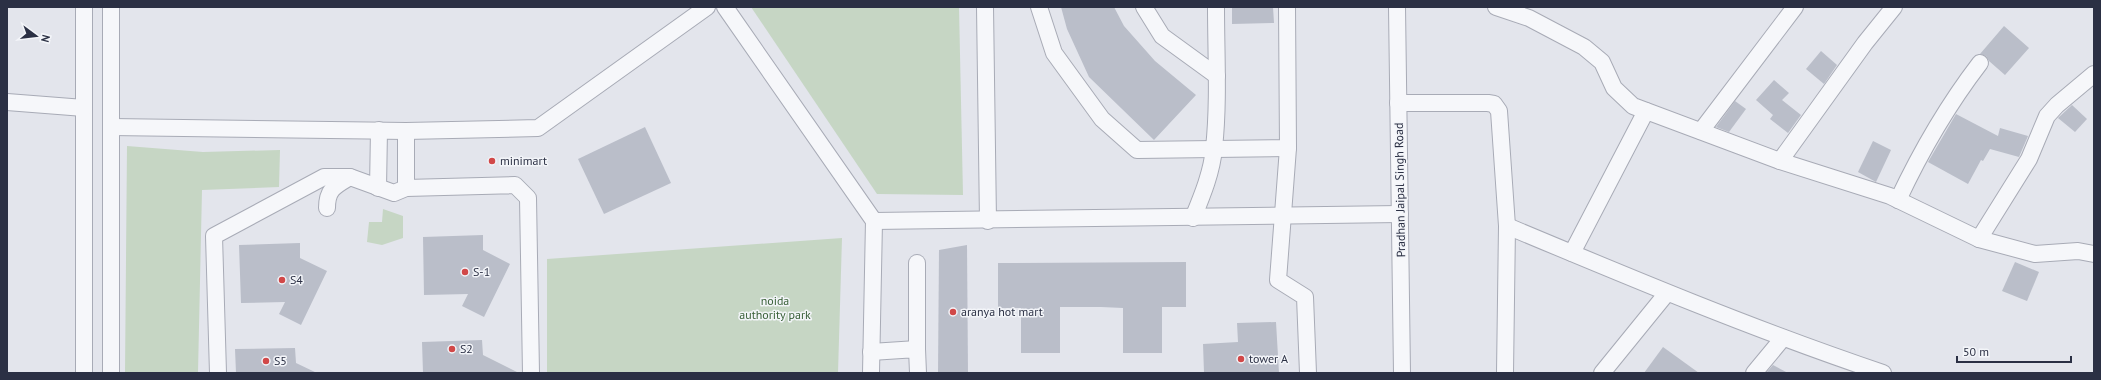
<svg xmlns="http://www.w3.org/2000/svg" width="2101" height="380" font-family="'PT Sans',sans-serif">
	<rect width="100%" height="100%" fill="#e3e5ec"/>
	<g fill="#c6d6c4">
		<polygon points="751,7 959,7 963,195 877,194"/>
		<polygon points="127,146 203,152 280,150 279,187 202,190 198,373 125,373"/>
		<polygon points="383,209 403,216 403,238 382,245 367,242 369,222 382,222"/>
		<polygon points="842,238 838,373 547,373 547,259"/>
	</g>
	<g fill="#babec9">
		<polygon points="1061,7 1114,7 1124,26 1155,61 1196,95 1154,140 1089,77 1067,29"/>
		<polygon points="1232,7 1273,7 1274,23 1232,24"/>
		<polygon points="2004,26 2029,48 2005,75 1989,61 1986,56 1980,54"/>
		<polygon points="1821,51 1837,65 1824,84 1806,69"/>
		<polygon points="1774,80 1789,93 1782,100 1801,115 1788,133 1770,119 1773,115 1756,100"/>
		<polygon points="1735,101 1746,109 1729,132 1716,127"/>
		<polygon points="2072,105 2087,119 2075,132 2058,118"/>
		<polygon points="1956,114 1998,136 2000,128 2028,136 2019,157 1990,149 1983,161 1981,160 1968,184 1928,162"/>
		<polygon points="645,127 671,183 604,214 578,159"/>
		<polygon points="1873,141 1891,150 1876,182 1858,172"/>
		<polygon points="483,235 483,250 510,264 484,317 462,306 468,294 424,295 423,237"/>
		<polygon points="300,243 300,258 327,271 301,325 279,314 285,302 241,303 239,245"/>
		<polygon points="967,245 968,373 938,373 939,250"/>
		<polygon points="1186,262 1186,307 1162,307 1162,353 1123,353 1123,308 1101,307 1060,307 1060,353 1021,353 1021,308 998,308 998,263"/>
		<polygon points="2015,262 2039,272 2027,301 2002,291"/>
		<polygon points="1276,322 1279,373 1204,373 1203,344 1238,342 1237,323"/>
		<polygon points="482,340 483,355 519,373 423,373 422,342"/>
		<polygon points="1663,347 1699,373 1644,373"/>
		<polygon points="295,348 296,363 317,373 236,373 235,349"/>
		<polygon points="1773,365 1788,373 1766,373"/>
	</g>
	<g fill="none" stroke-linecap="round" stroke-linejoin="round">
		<g stroke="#a8abb6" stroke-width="18">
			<g id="minor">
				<polyline points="84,7 84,373"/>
				<polyline points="725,7 874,221 871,373"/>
				<polyline points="985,7 988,221"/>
				<polyline points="1039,7 1054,53 1102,119 1137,150 1288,148 1287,7"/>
				<polyline points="1144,7 1162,36 1217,76"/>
				<polyline points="1397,7 1402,373"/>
				<polyline points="1496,7 1529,18 1584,47 1602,62 1614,88 1633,106 1780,161 1890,196 1979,239 2035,254 2078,251 2094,254"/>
				<polyline points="7,102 84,108"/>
				<polyline points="1398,103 1488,103 1494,104 1499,111 1507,226 1505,373"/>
				<polyline points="111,127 406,131 538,128 707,7"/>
				<polyline points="406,131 406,188"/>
				<polyline points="1701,131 1795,7"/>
				<polyline points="1288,148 1278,280 1305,297 1308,373"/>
				<polyline points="1780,161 1865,43 1894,7"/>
				<polyline points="378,188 379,130"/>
				<path d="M1898 200C1921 151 1947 106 1980 63"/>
				<path d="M327 208C327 189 335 186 350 177"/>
				<path d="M1193 218C1202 196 1212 172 1214 148 1219 102 1216 54 1216 7"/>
				<polyline points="874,221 1400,214"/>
				<path d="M1507 226C1631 278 1755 330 1883 373"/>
				<polyline points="1979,239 2029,159 2047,116 2057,105 2094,74"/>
				<polyline points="1572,253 1646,111"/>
				<polyline points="917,263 917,349"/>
				<polyline points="871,352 917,349 918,373"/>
				<polyline points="111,373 111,7"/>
				<polyline points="218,373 214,236 324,177 350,177 394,193 406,188 515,185 528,198 531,373"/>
				<polyline points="1602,373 1667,293"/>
				<polyline points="1754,373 1783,338"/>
			</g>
		</g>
		<use href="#minor" stroke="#f6f7fa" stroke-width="16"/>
	</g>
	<g fill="#d14848" stroke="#f3f5f9" stroke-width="1.5">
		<circle cx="492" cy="161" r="4"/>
		<circle cx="465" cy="272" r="4"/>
		<circle cx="282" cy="280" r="4"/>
		<circle cx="953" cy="312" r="4"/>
		<circle cx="452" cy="349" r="4"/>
		<circle cx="1241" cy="359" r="4"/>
		<circle cx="266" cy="361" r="4"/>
	</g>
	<g text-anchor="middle" stroke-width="3" stroke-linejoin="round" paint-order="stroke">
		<g font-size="12" fill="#2b3044" stroke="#f3f5f9" text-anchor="start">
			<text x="500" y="165">minimart</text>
			<text x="473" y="276">S-1</text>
			<text x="290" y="284">S4</text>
			<text x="961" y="316">aranya hot mart</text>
			<text x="460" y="353">S2</text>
			<text x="1249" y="363">tower A</text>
			<text x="274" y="365">S5</text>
		</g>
		<g font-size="12" fill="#2b3044" stroke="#f3f5f9">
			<text transform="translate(1400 190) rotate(-91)" y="4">Pradhan Jaipal Singh Road</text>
		</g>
		<g font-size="12" fill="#396038" stroke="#f3f5f9">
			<text x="775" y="305">noida<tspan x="775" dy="14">authority park</tspan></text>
		</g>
	</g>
	<rect width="2101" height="380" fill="none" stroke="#2b3044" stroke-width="16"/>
	<g transform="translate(36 36) rotate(105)" stroke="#f3f5f9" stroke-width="3" paint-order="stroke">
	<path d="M0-3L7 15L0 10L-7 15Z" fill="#2b3044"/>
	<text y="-6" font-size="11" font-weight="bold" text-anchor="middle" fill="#2b3044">N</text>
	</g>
	<path d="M1957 356v6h114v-6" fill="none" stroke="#2b3044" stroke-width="2"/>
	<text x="1963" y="356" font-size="12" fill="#2b3044" stroke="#f3f5f9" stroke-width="3" paint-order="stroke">50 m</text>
</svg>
